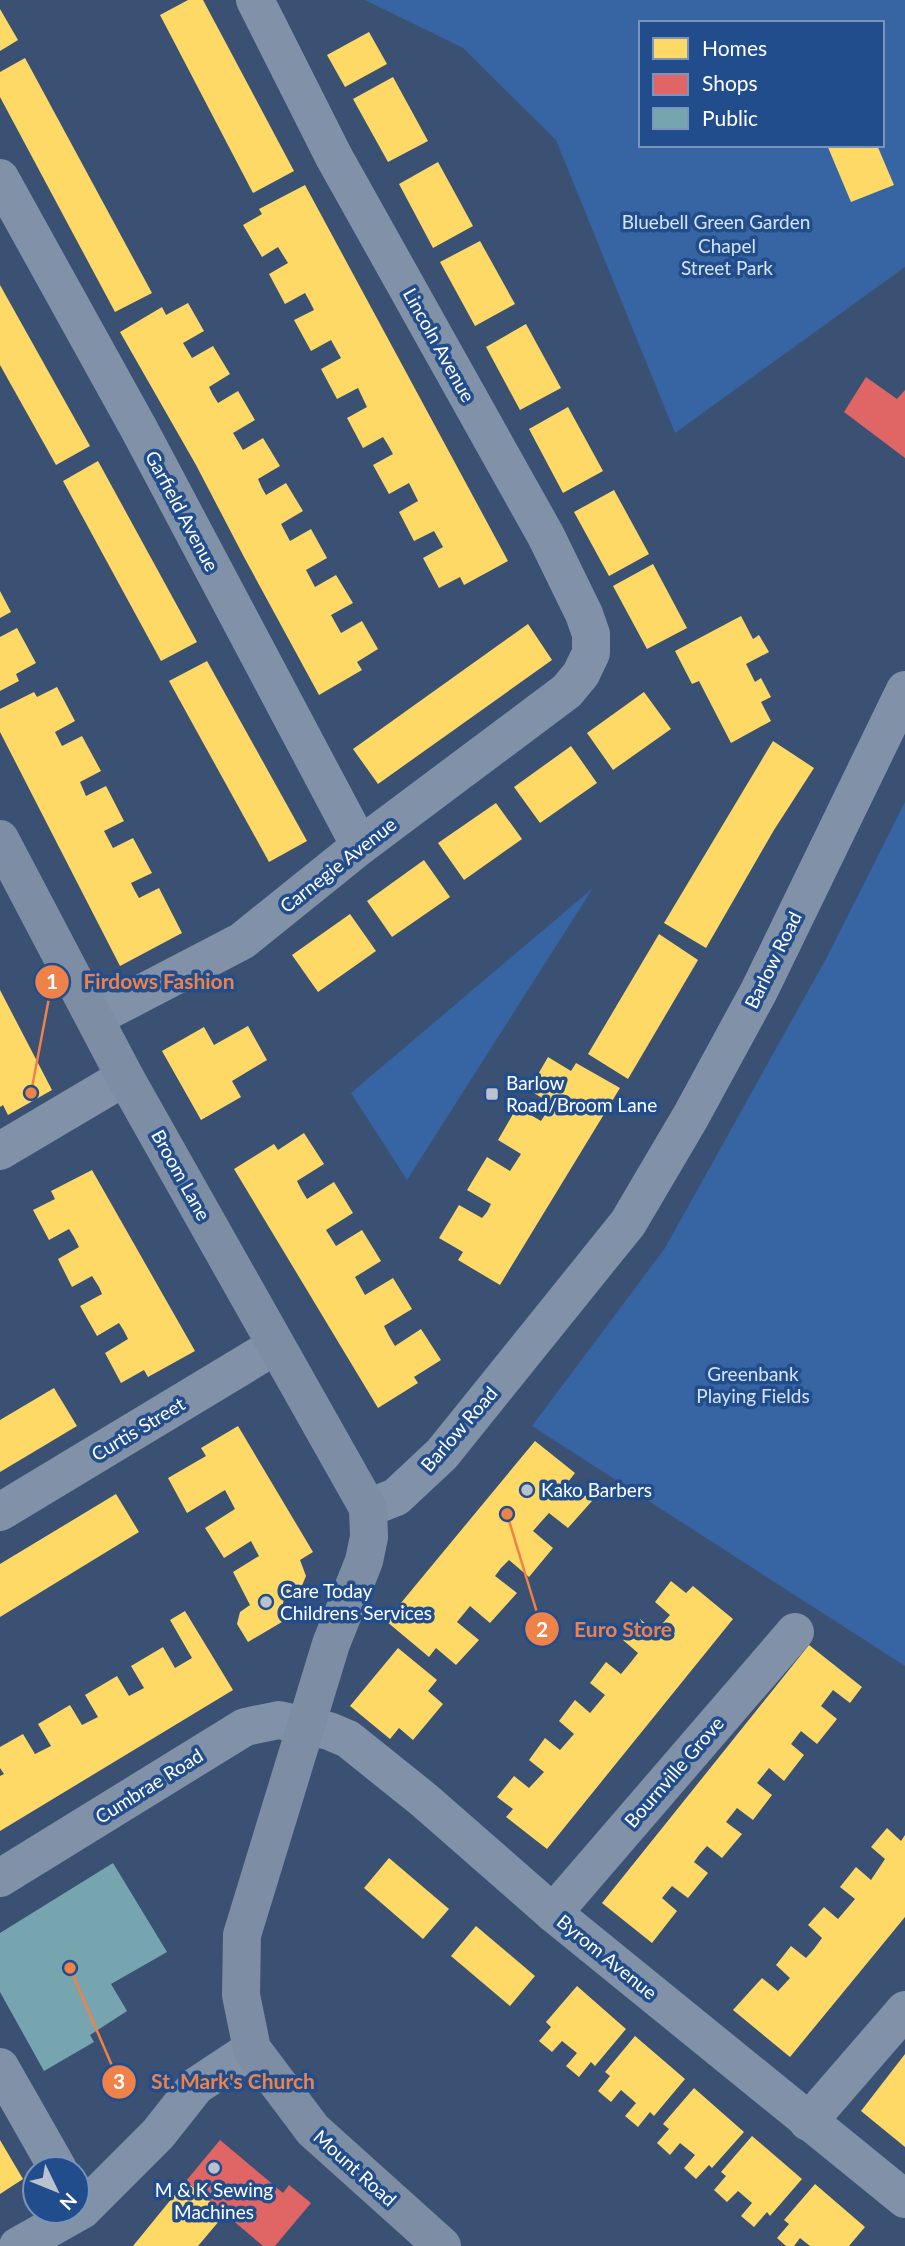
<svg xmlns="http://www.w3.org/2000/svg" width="905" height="2246" font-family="Lato,sans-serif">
	<rect width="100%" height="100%" fill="#3a5174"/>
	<g fill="#3764a2" fill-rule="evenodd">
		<path d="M365 0H905V267L675 433 556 140 463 48ZM641 23H882V145H641Z"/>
		<polygon points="905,802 905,1666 532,1426 665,1248 827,957"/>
		<polygon points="593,888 407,1180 351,1093"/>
	</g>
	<g fill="#ffd966">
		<polygon points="188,0 203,0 294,171 253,193 160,15"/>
		<polygon points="0,9 18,40 0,51"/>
		<polygon points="369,32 387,64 345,87 327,55"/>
		<polygon points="25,58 152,293 115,312 0,97 0,72"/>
		<polygon points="393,77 428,141 388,162 353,99"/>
		<polygon points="827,145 877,145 894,185 851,202"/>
		<polygon points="438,162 473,226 433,248 399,184"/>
		<polygon points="305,185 508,561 464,585 460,577 439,588 423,558 443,547 434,531 414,541 399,512 418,501 409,483 389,494 373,465 393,454 388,445 383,437 363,448 347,418 367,407 358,388 337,399 321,369 341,358 331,340 311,351 294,320 314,310 310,302 305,293 285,304 269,274 288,263 278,247 262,257 243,225 262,214 259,209"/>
		<polygon points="480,241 515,304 475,326 440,262"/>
		<polygon points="0,285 90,446 56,465 0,365"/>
		<polygon points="188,303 204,331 183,343 192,358 213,346 230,374 209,387 213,395 218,403 238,391 255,420 233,433 243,450 263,438 280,466 258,479 262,488 266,495 286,483 303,511 281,524 290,541 311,529 327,558 306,570 315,587 336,575 353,603 331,615 341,633 362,621 378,649 357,662 362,670 319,695 244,557 196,465 120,332 162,307 166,315"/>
		<polygon points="526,324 561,388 520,410 486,347"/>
		<polygon points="568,407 603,471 563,493 529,429"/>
		<polygon points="98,461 197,642 161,661 63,481"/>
		<polygon points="614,490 649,554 609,576 574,512"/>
		<polygon points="653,564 687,628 647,649 613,586"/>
		<polygon points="0,591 11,612 0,618"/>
		<polygon points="741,616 753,639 759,635 769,652 746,664 755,682 761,678 771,697 761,702 771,721 731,743 699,681 692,684 675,651"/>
		<polygon points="528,624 552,660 378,784 353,749"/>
		<polygon points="17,628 36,663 16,674 19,681 0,691 0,637"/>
		<polygon points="207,661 307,841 269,862 169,681"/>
		<polygon points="57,687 75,721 55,732 62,746 82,736 101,771 80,782 86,796 106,786 124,821 104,831 113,848 133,838 152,873 131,883 135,891 139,898 159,888 182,933 120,966 0,732 0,709 34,692 37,697"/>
		<polygon points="644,692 671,729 613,770 587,733"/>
		<polygon points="773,741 814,768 774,830 706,948 664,923"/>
		<polygon points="571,746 597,783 540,823 514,787"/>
		<polygon points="496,803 522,839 464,880 438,843"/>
		<polygon points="424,860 450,897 392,937 367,901"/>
		<polygon points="350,914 376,951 318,992 292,955"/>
		<polygon points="659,934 698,960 628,1079 588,1054"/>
		<polygon points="0,990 52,1090 8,1115 3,1105 0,1107"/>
		<polygon points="248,1026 267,1060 232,1081 241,1097 201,1120 162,1051 204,1027 214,1045"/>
		<polygon points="548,1057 571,1071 576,1063 620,1088 500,1285 458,1260 463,1252 439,1238 459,1205 482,1218 487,1212 491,1204 467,1190 487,1157 510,1171 521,1154 498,1140 517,1107 541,1121 552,1104 529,1090"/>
		<polygon points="304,1133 324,1164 297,1181 301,1189 307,1199 334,1182 353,1213 326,1230 336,1246 362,1230 381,1261 355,1277 365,1295 393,1278 412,1309 384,1326 389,1336 395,1346 421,1329 441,1360 414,1377 418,1383 378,1408 234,1169 274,1144 278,1150"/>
		<polygon points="92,1170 195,1351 148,1377 144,1370 121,1383 105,1353 128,1339 124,1331 119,1323 97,1336 80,1306 102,1294 99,1287 92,1276 72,1287 58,1259 79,1247 74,1237 69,1229 49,1240 33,1210 55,1199 51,1191"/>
		<polygon points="54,1388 77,1426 0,1472 0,1420"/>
		<polygon points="238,1426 313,1552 300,1560 306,1576 301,1588 284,1599 282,1608 287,1619 248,1642 237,1624 240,1612 250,1605 233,1572 259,1556 251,1541 224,1558 205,1528 235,1509 225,1490 187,1513 168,1478 206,1456 201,1448"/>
		<polygon points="535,1441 575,1473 568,1482 592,1501 568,1528 549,1513 540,1523 533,1531 553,1548 529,1577 509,1560 501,1568 495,1576 517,1593 490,1623 470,1606 457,1622 479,1640 456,1665 436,1648 429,1657 386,1621"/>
		<polygon points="116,1494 139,1532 0,1617 0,1564"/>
		<polygon points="671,1581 686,1593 693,1586 733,1619 547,1849 506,1817 513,1809 497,1797 514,1776 529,1788 544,1772 529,1760 545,1738 560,1750 574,1734 559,1721 575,1700 590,1713 605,1695 590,1683 606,1662 621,1674 631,1662 638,1653 623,1640 640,1619 655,1632 670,1615 655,1602"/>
		<polygon points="185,1611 233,1690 0,1831 0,1776 4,1774 0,1768 0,1747 23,1734 35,1754 51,1746 38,1724 70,1705 82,1725 98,1717 85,1695 117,1676 129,1696 144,1688 131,1666 163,1647 175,1668 192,1658 170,1620"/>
		<polygon points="809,1645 862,1687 850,1703 833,1690 821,1706 837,1719 817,1744 801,1731 791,1744 804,1755 784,1781 769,1768 757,1783 772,1795 753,1820 737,1808 726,1822 742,1834 722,1858 707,1846 699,1855 694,1862 708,1873 688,1898 672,1886 662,1898 677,1911 652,1943 602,1903"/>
		<polygon points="398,1648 437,1680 428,1691 443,1704 413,1740 399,1728 390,1739 350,1706"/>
		<polygon points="887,1828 901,1841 905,1835 905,1917 790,2057 733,2010 762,1978 778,1991 790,1978 776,1965 791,1946 806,1958 814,1949 822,1938 808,1925 824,1907 838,1919 855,1899 840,1887 856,1867 871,1880 885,1859 871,1847"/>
		<polygon points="389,1858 449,1909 423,1939 364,1888"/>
		<polygon points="476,1926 535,1976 510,2006 451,1956"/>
		<polygon points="577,1986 626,2029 595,2066 591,2062 579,2077 566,2066 577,2053 562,2041 552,2052 539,2041 551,2027 546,2022"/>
		<polygon points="635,2036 685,2079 654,2116 650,2112 638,2127 625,2116 636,2103 621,2090 611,2102 598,2091 610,2076 605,2072"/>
		<polygon points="905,2054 905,2147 861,2111"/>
		<polygon points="694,2088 744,2132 712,2168 709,2165 696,2179 684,2168 695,2155 680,2143 670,2155 657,2143 669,2129 663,2124"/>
		<polygon points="752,2136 802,2179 770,2216 767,2212 754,2227 741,2216 752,2203 738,2191 727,2202 714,2190 726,2176 721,2172"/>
		<polygon points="0,2140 23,2179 0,2194"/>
		<polygon points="186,2181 225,2214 198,2246 133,2246"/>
		<polygon points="815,2184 865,2227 849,2246 810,2246 800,2238 794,2246 786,2246 777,2238 789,2224 784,2220"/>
	</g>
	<g fill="#e06666">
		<polygon points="866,377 897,399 905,390 905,458 844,412"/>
		<polygon points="220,2140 283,2193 289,2185 311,2203 275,2246 263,2246 186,2181"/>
	</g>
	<polygon fill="#76a5af" points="113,1863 167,1952 111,1984 127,2011 90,2035 94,2042 44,2071 0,1992 0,1933"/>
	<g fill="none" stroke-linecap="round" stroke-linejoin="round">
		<g stroke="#8192a8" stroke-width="38">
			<polyline points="0,178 139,429 360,846"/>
			<polyline points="96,1017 242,941 360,846 567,691 581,674 591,653 591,634 584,614 546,536 334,157 255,0"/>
			<polyline points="0,1151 125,1077"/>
			<polyline points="368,1508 396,1497 442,1454 628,1223 691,1116 759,991 905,690"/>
			<polyline points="0,1512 275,1346"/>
			<polyline points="0,1878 245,1727 279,1720 329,1731 348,1739 424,1800 553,1913 905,2199"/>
			<polyline points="553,1913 795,1632"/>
			<polyline points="0,2067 58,2169"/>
			<polyline points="808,2122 905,2010"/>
		</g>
		<polyline stroke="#8192a8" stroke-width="38" points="18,2246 82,2210 158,2134 196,2086 252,2049"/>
		<polyline stroke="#7d8da4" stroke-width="38" points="0,839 125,1077 368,1508 369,1537 364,1561 331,1644 242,1935 241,1995 252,2049 313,2130 442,2246"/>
	</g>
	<g fill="#bac2ce" stroke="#224d8c" stroke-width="2.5">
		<rect x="485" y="1087" width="14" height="14" rx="3.5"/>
		<circle cx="527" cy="1490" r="7"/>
		<circle cx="266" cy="1602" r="7"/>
		<circle cx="214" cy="2168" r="7"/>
	</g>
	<g text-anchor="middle" stroke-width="7" stroke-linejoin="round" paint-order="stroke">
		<g font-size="19" fill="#d5e4f8" stroke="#224d8c">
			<text x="716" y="229">Bluebell Green Garden</text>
			<text x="727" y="253">Chapel<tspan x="727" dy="22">Street Park</tspan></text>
			<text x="753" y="1381">Greenbank<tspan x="753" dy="22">Playing Fields</tspan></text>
		</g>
		<g font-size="19" fill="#fff" stroke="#224d8c">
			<text transform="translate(439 345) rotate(61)" y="7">Lincoln Avenue</text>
			<text transform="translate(182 511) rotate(62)" y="7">Garfield Avenue</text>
			<text transform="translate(338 865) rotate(-38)" y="7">Carnegie Avenue</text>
			<text transform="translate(773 960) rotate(-64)" y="7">Barlow Road</text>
			<text transform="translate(181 1175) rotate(61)" y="7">Broom Lane</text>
			<text transform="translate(138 1429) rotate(-31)" y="7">Curtis Street</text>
			<text transform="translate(459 1429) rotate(-49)" y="7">Barlow Road</text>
			<text transform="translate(674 1772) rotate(-49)" y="7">Bournville Grove</text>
			<text transform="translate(149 1786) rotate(-32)" y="7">Cumbrae Road</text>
			<text transform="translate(607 1957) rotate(39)" y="7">Byrom Avenue</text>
			<text transform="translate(355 2168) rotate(42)" y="7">Mount Road</text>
		</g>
		<g font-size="19" fill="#fff" stroke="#224d8c" text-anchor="start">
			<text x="506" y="1090">Barlow<tspan x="506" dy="22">Road/Broom Lane</tspan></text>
			<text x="541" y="1497">Kako Barbers</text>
			<text x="280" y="1598">Care Today<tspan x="280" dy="22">Childrens Services</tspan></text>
			<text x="214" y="2197" text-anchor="middle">M &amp; K Sewing<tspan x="214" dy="22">Machines</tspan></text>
		</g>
	</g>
	<path fill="none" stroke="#ee8249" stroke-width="2.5" d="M31 1093L52 982M507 1514L542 1629M70 1968L119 2082"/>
	<g fill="#ee8249" stroke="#224d8c" stroke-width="2.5">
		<circle cx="31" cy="1093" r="7"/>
		<circle cx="507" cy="1514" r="7"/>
		<circle cx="70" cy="1968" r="7"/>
		<circle cx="52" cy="982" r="18"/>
		<circle cx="542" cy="1629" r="18"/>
		<circle cx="119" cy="2082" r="18"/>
	</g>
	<g font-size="21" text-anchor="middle" font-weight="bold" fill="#fff">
		<text x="52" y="989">1</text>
		<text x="542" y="1637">2</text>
		<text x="119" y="2089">3</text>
	</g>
	<g font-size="21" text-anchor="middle" font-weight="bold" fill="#ee8249" stroke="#224d8c" stroke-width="7" stroke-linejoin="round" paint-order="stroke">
		<text x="159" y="989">Firdows Fashion</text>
		<text x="623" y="1637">Euro Store</text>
		<text x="233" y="2089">St. Mark's Church</text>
	</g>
	<rect x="639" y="21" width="245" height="126" fill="#224d8c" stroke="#7a94ba" stroke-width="2"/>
	<rect x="653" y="38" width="35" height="21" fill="#ffd966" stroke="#7a94ba" stroke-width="2"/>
	<text x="702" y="56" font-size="21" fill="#ffffff">Homes</text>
	<rect x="653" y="74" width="35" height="21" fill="#e06666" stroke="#7a94ba" stroke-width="2"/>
	<text x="702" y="91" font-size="21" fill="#ffffff">Shops</text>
	<rect x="653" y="108" width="35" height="21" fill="#76a5af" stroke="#7a94ba" stroke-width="2"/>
	<text x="702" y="126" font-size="21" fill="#ffffff">Public</text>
	<g transform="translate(56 2190) rotate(133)"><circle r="33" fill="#224d8c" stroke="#7a94ba" stroke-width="2"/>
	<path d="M0-5L12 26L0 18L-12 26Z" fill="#bac2ce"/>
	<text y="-10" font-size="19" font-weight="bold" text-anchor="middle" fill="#ffffff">N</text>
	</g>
</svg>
